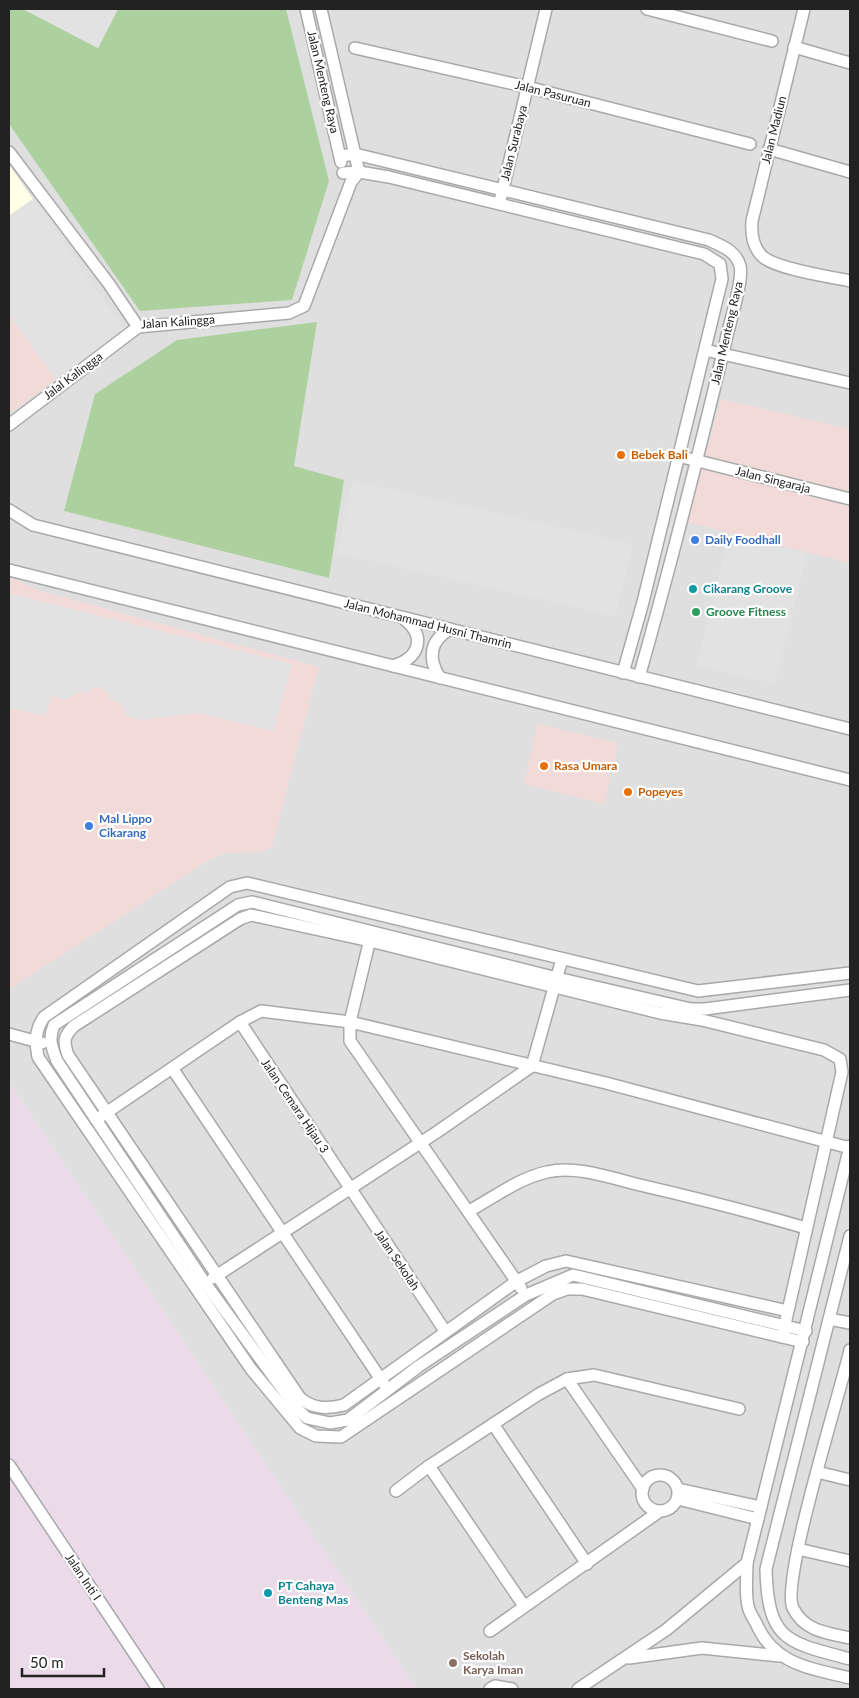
<svg xmlns="http://www.w3.org/2000/svg" width="859" height="1698" font-family="Lato,sans-serif">
	<rect width="100%" height="100%" fill="#f2efe9"/>
	<polygon fill="#e0dfdf" points="9,9 850,9 850,1689 417,1689 9,1082"/>
	<g fill="#f2dad9">
		<polygon points="33,199 126,332 9,413 9,216"/>
		<polygon points="721,399 850,429 850,563 687,522"/>
		<polygon points="9,577 38,590 319,667 272,846 263,852 227,853 209,860 9,989"/>
		<polygon points="538,724 618,743 604,804 524,784"/>
	</g>
	<polygon fill="#ebdbe8" points="9,1082 417,1689 9,1689"/>
	<polygon fill="#ffffe5" points="9,165 33,199 9,216"/>
	<g fill="#add19e">
		<polygon points="9,9 23,9 98,48 118,9 286,9 329,181 292,300 140,311 9,124"/>
		<polygon points="317,322 294,466 344,480 329,578 64,511 95,394 177,340"/>
	</g>
	<g fill="#e2e2e2">
		<polygon points="23,9 118,9 98,48"/>
		<polygon points="33,199 126,332 56,380 9,315 9,216"/>
		<polygon points="353,481 632,544 616,616 337,553"/>
		<polygon points="729,534 807,554 775,684 697,665"/>
		<polygon points="13,594 292,664 274,731 198,713 142,720 128,716 120,703 110,699 108,693 100,687 92,688 88,693 81,691 66,700 52,696 45,716 9,708 9,597"/>
	</g>
	<g fill="none" stroke-linecap="round" stroke-linejoin="round">
		<g stroke="#a9a9a9" stroke-width="14">
			<g id="minor">
				<polyline points="306,9 341,162"/>
				<polyline points="647,9 772,41"/>
				<path d="M804 9 752 221C751 234 753 248 763 257 777 269 831 277 850 281"/>
				<polyline points="794,47 850,63"/>
				<polyline points="355,48 527,87 750,144"/>
				<polyline points="769,149 850,172"/>
				<polyline points="9,152 109,284 138,327"/>
				<path d="M341 156 355 154 709 240C722 246 736 251 740 266 744 278 729 325 726 340 699 453 671 565 639 677"/>
				<polyline points="343,173 359,172 389,177 704,254 720,264 722,279 643,602 623,673"/>
				<polyline points="501,197 546,9"/>
				<polyline points="138,327 289,313 304,306 351,182 359,172 321,9"/>
				<polyline points="705,350 850,383"/>
				<polyline points="9,425 138,327"/>
				<polyline points="678,456 850,499"/>
				<polyline points="9,510 33,525 850,729"/>
				<polyline points="9,570 850,780"/>
				<path d="M393 666C419 658 427 637 404 619"/>
				<path d="M440 678C427 658 430 641 450 629"/>
				<polyline points="371,935 350,1022 350,1041 521,1288"/>
				<polyline points="240,1022 445,1331"/>
				<polyline points="9,1034 42,1043"/>
				<polyline points="172,1068 384,1384"/>
				<polyline points="100,1117 240,1022 261,1011 350,1022 606,1083 850,1148"/>
				<path d="M850 1146 747 1563C747 1577 745 1593 748 1606 749 1612 753 1618 756 1623 774 1665 810 1668 850 1678"/>
				<path d="M469 1211C493 1198 519 1178 547 1172 576 1165 611 1178 640 1185 696 1198 751 1212 806 1228"/>
				<path d="M850 1236 766 1569C768 1641 786 1642 850 1659"/>
				<polyline points="213,1278 437,1132 532,1066 562,959"/>
				<polyline points="829,1319 850,1323"/>
				<path d="M806 1331 573 1275 526 1295 419 1366 348 1420 330 1423 307 1418 297 1409 205 1283 57 1061C52 1048 48 1039 54 1025L238 905 252 902 557 978 691 1009H705L850 990"/>
				<path d="M782 1337 788 1311 842 1072 840 1059 824 1050 702 1020 660 1013 370 941 251 915 240 919 74 1026C64 1036 63 1041 68 1055L300 1398C313 1409 327 1409 344 1405L517 1281 546 1266 566 1261 788 1311"/>
				<path d="M803 1342 582 1289H567L553 1294 341 1437 316 1436 300 1428 251 1369 38 1057C35 1042 35 1030 44 1017L230 887 247 883 698 991 850 973"/>
				<path d="M850 1350C841 1390 780 1583 793 1608 804 1631 827 1633 850 1638"/>
				<polyline points="567,1379 643,1489"/>
				<polyline points="493,1424 587,1564"/>
				<polyline points="9,1465 158,1689"/>
				<polyline points="429,1466 524,1606"/>
				<polyline points="817,1472 850,1480"/>
				<circle cx="660" cy="1493" r="18"/>
				<polyline points="678,1489 761,1507"/>
				<polyline points="396,1491 429,1466 539,1394 567,1379 594,1375 739,1409"/>
				<polyline points="678,1499 758,1519"/>
				<polyline points="798,1549 850,1561"/>
				<polyline points="490,1631 660,1511"/>
				<polyline points="629,1658 702,1648 780,1656"/>
				<polyline points="490,1689 495,1686 512,1689"/>
				<polyline points="578,1689 666,1630 747,1563"/>
			</g>
		</g>
		<use href="#minor" stroke="#fff" stroke-width="11"/>
	</g>
	<g fill="#e8710a" stroke="#fff" stroke-width="2">
		<circle cx="621" cy="455" r="5"/>
		<circle cx="544" cy="766" r="5"/>
		<circle cx="628" cy="792" r="5"/>
	</g>
	<g fill="#3f7fe0" stroke="#fff" stroke-width="2">
		<circle cx="695" cy="540" r="5"/>
		<circle cx="89" cy="826" r="5"/>
	</g>
	<g fill="#0f9aa8" stroke="#fff" stroke-width="2">
		<circle cx="693" cy="589" r="5"/>
		<circle cx="268" cy="1593" r="5"/>
	</g>
	<circle fill="#2e9e5b" stroke="#fff" stroke-width="2" cx="696" cy="612" r="5"/>
	<circle fill="#8d6e63" stroke="#fff" stroke-width="2" cx="453" cy="1663" r="5"/>
	<g text-anchor="middle" stroke-width="4.5" stroke-linejoin="round" paint-order="stroke">
		<g font-size="12" fill="#222" stroke="#fff">
			<text transform="translate(323 82) rotate(77)" y="4">Jalan Menteng Raya</text>
			<text transform="translate(553 94) rotate(14)" y="4">Jalan Pasuruan</text>
			<text transform="translate(774 130) rotate(-76)" y="4">Jalan Madiun</text>
			<text transform="translate(514 143) rotate(-76)" y="4">Jalan Surabaya</text>
			<text transform="translate(178 322) rotate(-4)" y="4">Jalan Kalingga</text>
			<text transform="translate(727 333) rotate(-77)" y="4">Jalan Menteng Raya</text>
			<text transform="translate(73 376) rotate(-37)" y="4">Jalal Kalingga</text>
			<text transform="translate(773 480) rotate(14)" y="4">Jalan Singaraja</text>
			<text transform="translate(428 624) rotate(14)" y="4">Jalan Mohammad Husni Thamrin</text>
			<text transform="translate(295 1106) rotate(56)" y="4">Jalan Cemara Hijau 3</text>
			<text transform="translate(397 1260) rotate(56)" y="4">Jalan Sekolah</text>
			<text transform="translate(83 1577) rotate(56)" y="4">Jalan Inti I</text>
		</g>
		<g font-size="12" font-weight="bold" fill="#c56008" stroke="#fff" text-anchor="start">
			<text x="631" y="459">Bebek Bali</text>
			<text x="554" y="770">Rasa Umara</text>
			<text x="638" y="796">Popeyes</text>
		</g>
		<g font-size="12" font-weight="bold" fill="#366cbe" stroke="#fff" text-anchor="start">
			<text x="705" y="544">Daily Foodhall</text>
			<text x="99" y="823">Mal Lippo<tspan x="99" dy="14">Cikarang</tspan></text>
		</g>
		<g font-size="12" font-weight="bold" fill="#0d838f" stroke="#fff" text-anchor="start">
			<text x="703" y="593">Cikarang Groove</text>
			<text x="278" y="1590">PT Cahaya<tspan x="278" dy="14">Benteng Mas</tspan></text>
		</g>
		<g font-size="12" font-weight="bold" fill="#27864d" stroke="#fff" text-anchor="start">
			<text x="706" y="616">Groove Fitness</text>
		</g>
		<g font-size="12" font-weight="bold" fill="#785e54" stroke="#fff" text-anchor="start">
			<text x="463" y="1660">Sekolah<tspan x="463" dy="14">Karya Iman</tspan></text>
		</g>
	</g>
	<rect width="859" height="1698" fill="none" stroke="#222222" stroke-width="20"/>
	<path d="M22 1668v8h82v-8" fill="none" stroke="#222222" stroke-width="2.5"/>
	<text x="30" y="1668" font-size="15" fill="#222222" stroke="#ffffff" stroke-width="4" paint-order="stroke">50 m</text>
</svg>
